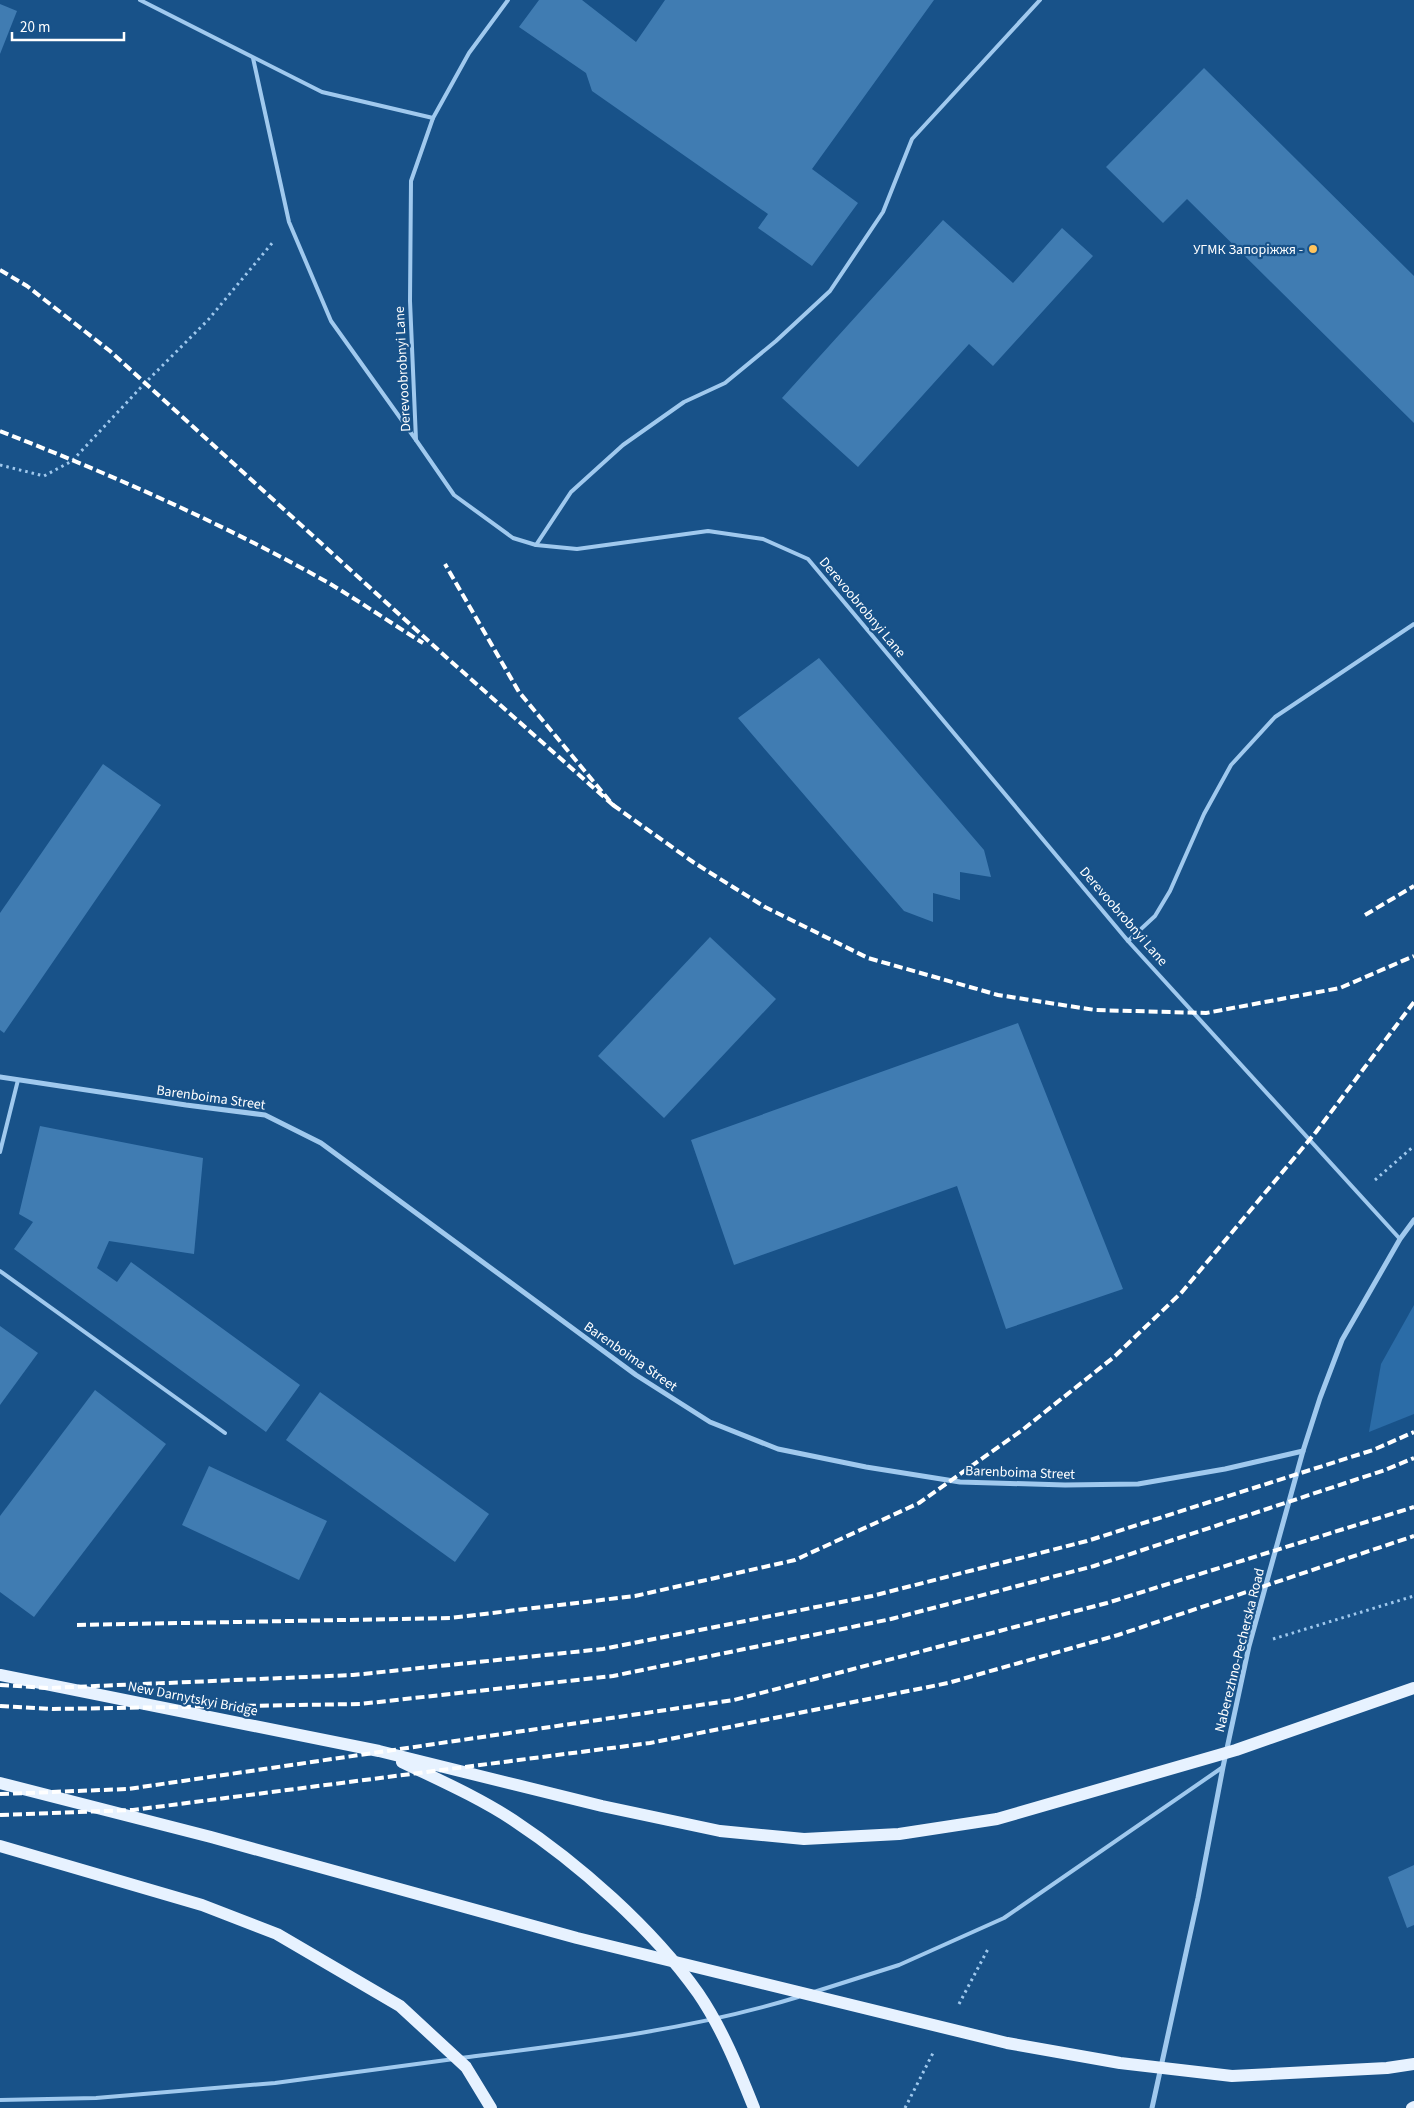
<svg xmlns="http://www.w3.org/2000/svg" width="1414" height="2108" font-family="'Source Sans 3',sans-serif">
	<rect width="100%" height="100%" fill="#185289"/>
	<polygon fill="#2b6ca7" points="1414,1305 1414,1414 1369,1432 1381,1364"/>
	<g fill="#407cb2">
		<polygon points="539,0 582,0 636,42 665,0 934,0 812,169 858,203 812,266 758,228 768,214 592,91 586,73 519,27"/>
		<polygon points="0,4 17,11 0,54"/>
		<polygon points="1204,68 1414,276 1414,423 1187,199 1163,223 1106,167"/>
		<polygon points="943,220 1013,283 1062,228 1093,256 993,366 969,344 858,467 782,398"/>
		<polygon points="819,658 984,850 991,877 960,872 960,900 933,893 933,922 904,911 738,718"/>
		<polygon points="103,764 161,805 4,1033 0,1030 0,913"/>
		<polygon points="710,937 776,999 664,1118 598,1056"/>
		<polygon points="1018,1023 1123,1289 1006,1329 957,1186 734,1265 691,1140"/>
		<polygon points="40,1126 203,1158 194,1254 109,1241 97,1268 117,1282 131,1262 300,1385 266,1432 14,1249 33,1222 19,1214"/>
		<polygon points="0,1326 38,1353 0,1405"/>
		<polygon points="95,1390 166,1444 34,1617 0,1592 0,1516"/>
		<polygon points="320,1392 489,1514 455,1562 286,1440"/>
		<polygon points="209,1466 327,1521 299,1580 182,1525"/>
		<polygon points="1414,1865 1414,1925 1407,1928 1388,1877"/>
	</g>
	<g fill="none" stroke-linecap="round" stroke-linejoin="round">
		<g stroke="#a0c9ee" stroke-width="3" stroke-dasharray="2.5 4" stroke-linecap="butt">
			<polyline points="0,465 44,476 72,461 145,383 208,320 273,242"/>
			<polyline points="1375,1180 1414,1146"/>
			<polyline points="1273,1639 1414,1596"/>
			<polyline points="959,2004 988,1949"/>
			<polyline points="905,2108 934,2051"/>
		</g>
		<g stroke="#a0c9ee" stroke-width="4">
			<polyline points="140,0 322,92 433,118"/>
			<polyline points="508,0 469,53 433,118 411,181 410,301 416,440 454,495 513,538 536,545 577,549 708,531 763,539 808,559 1128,941 1400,1239"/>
			<polyline points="253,58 289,222 331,321 416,440"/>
			<polyline points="536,545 571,492 623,445 684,402 725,383 776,341 830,291 883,212 912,139 1040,0"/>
			<polyline points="1128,941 1155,916 1170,891 1204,814 1231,765 1275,717 1414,624"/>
			<polyline points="0,1152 18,1080"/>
			<polyline points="0,1271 225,1433"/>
			<polyline points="814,1992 899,1965 1004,1918 1223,1767"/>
			<path d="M461 2058C571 2044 691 2030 798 1997"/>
			<polyline points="0,2100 96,2098 275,2083 454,2059"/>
		</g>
		<g stroke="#a0c9ee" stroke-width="5">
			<polyline points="0,1077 186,1105 265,1115 321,1143 636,1375 710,1422 778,1449 866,1467 960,1482 1065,1485 1138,1484 1225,1469 1303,1451"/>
			<polyline points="1152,2108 1198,1898 1223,1767 1249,1646 1303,1451 1320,1398 1342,1340 1400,1239 1414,1220"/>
		</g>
		<g stroke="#e7f2ff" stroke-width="12">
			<polyline points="0,1675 379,1751 602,1806 720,1831 804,1839 899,1834 997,1819 1236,1750 1414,1688"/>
			<path d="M402 1762C439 1780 478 1797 513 1820 578 1863 652 1928 698 1993 722 2028 738 2068 754 2108"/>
			<polyline points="0,1783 211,1837 577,1938 1007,2043 1120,2063 1232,2076 1387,2068 1414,2064"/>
			<polyline points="0,1846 202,1905 277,1934 400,2006 466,2067 491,2108"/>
			<polyline points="1412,2108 1414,2107"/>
		</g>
		<g stroke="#fff" stroke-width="4" stroke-dasharray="9 4" stroke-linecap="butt">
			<polyline points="0,270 27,286 110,351 446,657 613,805 519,692 445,564"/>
			<path d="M0 431C112 475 222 523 327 582 359 601 391 623 423 643"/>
			<polyline points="613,805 693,862 765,907 868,958 998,995 1095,1010 1206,1013 1340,988 1414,956"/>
			<polyline points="1365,915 1414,886"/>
			<polyline points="77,1625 450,1618 635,1596 795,1560 919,1503 1021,1431 1114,1357 1182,1292 1316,1132 1414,1002"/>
			<polyline points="0,1685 49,1688 353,1675 603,1649 872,1596 1087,1541 1373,1450 1414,1432"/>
			<polyline points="0,1706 53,1709 360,1704 613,1676 891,1619 1094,1566 1385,1470 1414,1458"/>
			<polyline points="0,1794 128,1789 734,1700 1107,1603 1414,1507"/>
			<polyline points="0,1815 133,1810 650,1743 948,1683 1118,1635 1414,1536"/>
		</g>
	</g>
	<circle fill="#ffc45d" stroke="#185289" stroke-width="2" cx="1313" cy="249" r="5"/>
	<g text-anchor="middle" stroke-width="4.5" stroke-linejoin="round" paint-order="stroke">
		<g font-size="14" fill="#fff" stroke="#185289" text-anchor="end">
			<text x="1303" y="254">УГМК Запоріжжя -</text>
		</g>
		<g font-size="14" fill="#fff" stroke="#185289">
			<text transform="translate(402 369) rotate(-93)" y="5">Derevoobrobnyi Lane</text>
			<text transform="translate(863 607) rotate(50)" y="5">Derevoobrobnyi Lane</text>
			<text transform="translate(1124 916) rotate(49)" y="5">Derevoobrobnyi Lane</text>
			<text transform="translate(211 1097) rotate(8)" y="5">Barenboima Street</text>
			<text transform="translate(631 1356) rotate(35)" y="5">Barenboima Street</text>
			<text transform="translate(1020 1472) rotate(2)" y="5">Barenboima Street</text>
			<text transform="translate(1239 1650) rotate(-76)" y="5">Naberezhno-Pecherska Road</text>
			<text transform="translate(193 1698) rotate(11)" y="5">New Darnytskyi Bridge</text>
		</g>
	</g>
	<path d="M12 32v8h112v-8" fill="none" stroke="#ffffff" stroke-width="2.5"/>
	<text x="20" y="32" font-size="15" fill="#ffffff" stroke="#185289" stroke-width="4" paint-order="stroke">20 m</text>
</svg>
